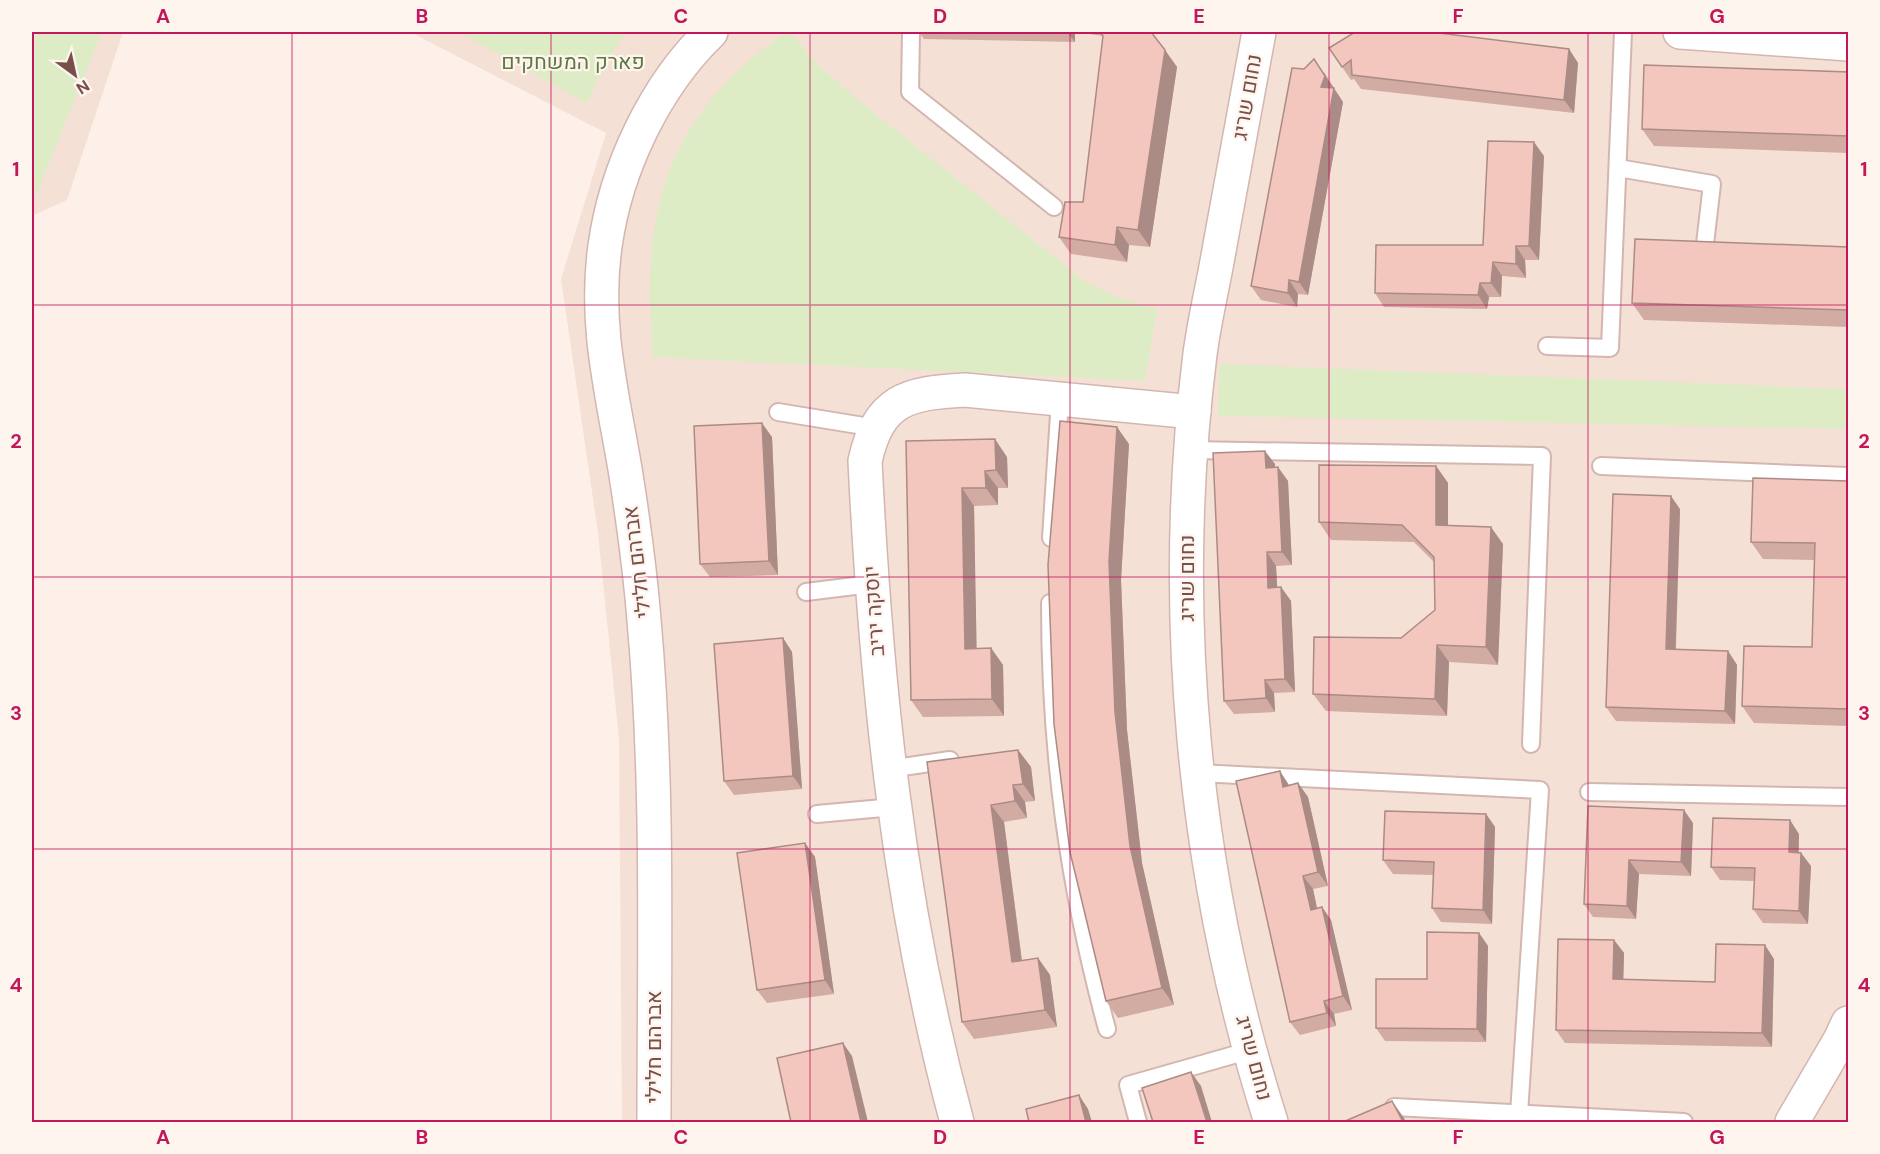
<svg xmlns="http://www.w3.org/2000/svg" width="1880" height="1154" font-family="'DM Sans',Heebo,sans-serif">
	<rect width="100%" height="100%" fill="#fdf0e8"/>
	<g fill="#f5e0d6">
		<polygon points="32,32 123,32 67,200 32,216"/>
		<polygon points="410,32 1848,32 1848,1122 622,1122 619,739 598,533 561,279 606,133"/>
	</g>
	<g fill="#deecc5">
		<polygon points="32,32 102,32 36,196 32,199"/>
		<polygon points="459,32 626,32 605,66 586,103"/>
		<path d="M786 32H790L818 65 864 105 1086 282 1117 297 1157 309 1145 381 653 357C640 214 664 117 786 32Z"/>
		<polygon points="1219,364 1848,389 1848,429 1218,416"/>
	</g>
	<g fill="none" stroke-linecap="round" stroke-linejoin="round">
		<g stroke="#d3b6af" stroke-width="20">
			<g id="service">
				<polyline points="911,32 910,92 1054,207"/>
				<polyline points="1618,168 1712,184 1705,244"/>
				<polyline points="1547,346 1610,348 1623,32"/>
				<polyline points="778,412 876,428"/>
				<polyline points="1191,450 1542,456 1531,744"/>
				<polyline points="1601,466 1848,476"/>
				<polyline points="1051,538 1060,399"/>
				<polyline points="806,592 871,584"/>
				<path d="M1050 603C1050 752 1068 885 1107 1029"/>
				<polyline points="889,769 950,760"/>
				<polyline points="1199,773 1540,790 1519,1114"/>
				<polyline points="1589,792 1848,797"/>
				<polyline points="817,814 894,807"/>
				<polyline points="1394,1107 1684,1122"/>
				<polyline points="1138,1122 1128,1085 1251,1050"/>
			</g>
		</g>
		<g stroke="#d3b6af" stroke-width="36">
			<g id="minor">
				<path d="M654 1122C654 955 659 787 644 620 640 570 633 519 625 469 612 392 594 325 605 246 616 168 655 86 711 32"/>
				<path d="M957 1122C898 904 876 687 865 461 879 399 907 393 965 390L1194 412"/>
				<polyline points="1792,1122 1840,1040 1848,1023"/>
			</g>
		</g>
		<g stroke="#d3b6af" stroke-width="36">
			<g id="tertiary">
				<path d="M1259 32C1246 103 1233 174 1220 245 1214 281 1205 317 1200 354 1168 610 1193 876 1271 1122"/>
				<polyline points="1680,32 1848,44"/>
			</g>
		</g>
		<use href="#service" stroke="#fff" stroke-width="16"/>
		<use href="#minor" stroke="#fff" stroke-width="33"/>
		<use href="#tertiary" stroke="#fff" stroke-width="33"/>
	</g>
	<g fill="#d2aba3">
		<polygon points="919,32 1151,32 1177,67 1150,247 1129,245 1127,262 1071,254 1059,237 1083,202 1103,36 1075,32 1075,42 924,39"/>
		<polygon points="1329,48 1569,49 1578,63 1574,113 1361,89 1354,79 1351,80"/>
		<polygon points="1324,72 1343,102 1308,295 1298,294 1297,307 1261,300 1251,286"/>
		<polygon points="1848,72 1848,153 1654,146 1642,129"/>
		<polygon points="1544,156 1539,260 1525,260 1526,278 1502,276 1501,297 1489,297 1487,309 1384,307 1375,293 1483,245"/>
		<polygon points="1848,247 1848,327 1644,320 1632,303"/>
		<polygon points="772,437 778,575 710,577 700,564"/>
		<polygon points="906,441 1007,457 1008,488 998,488 998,505 974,506 976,648 991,648 1003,665 1004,716 923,717 911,700"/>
		<polygon points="1129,444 1121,580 1127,730 1142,863 1174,1005 1118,1018 1106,1001 1048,565"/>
		<polygon points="1275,464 1275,467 1288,481 1292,565 1276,566 1277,587 1281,587 1291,601 1295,692 1274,693 1275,712 1234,714 1224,701"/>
		<polygon points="1436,466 1448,483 1448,525 1503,544 1498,665 1449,662 1447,716 1326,711 1313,694 1401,638 1435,610 1434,562 1414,542 1331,540 1319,522"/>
		<polygon points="1848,481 1848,726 1754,723 1742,706 1812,647 1814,560 1763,559 1751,542"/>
		<polygon points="1680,509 1676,650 1728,651 1737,665 1735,724 1616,721 1606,707"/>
		<polygon points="783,638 792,652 802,789 734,795 724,781"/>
		<polygon points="1018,750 1031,767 1035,801 1025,802 1027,818 1004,822 1022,960 1038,958 1050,975 1057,1027 974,1039 962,1022 927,762"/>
		<polygon points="1298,783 1308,797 1328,886 1313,889 1317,908 1322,907 1331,920 1352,1010 1334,1014 1336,1026 1300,1035 1290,1022 1289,785"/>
		<polygon points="1588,806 1693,823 1691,876 1639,874 1636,919 1593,917 1584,904"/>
		<polygon points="1486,814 1495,827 1492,924 1441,922 1432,908 1433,875 1393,874 1383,860"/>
		<polygon points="1799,834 1799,852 1801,853 1811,866 1808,924 1763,923 1753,909 1754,881 1720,880 1711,867"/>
		<polygon points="805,843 815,857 834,994 767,1003 757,990"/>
		<polygon points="1479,933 1488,946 1486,1042 1385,1041 1376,1028 1427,979"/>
		<polygon points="1614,940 1624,953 1623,979 1715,982 1774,959 1772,1047 1565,1043 1556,1030"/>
	</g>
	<g fill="#ab8b85">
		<polygon points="1067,32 1075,32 1075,42"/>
		<polygon points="1569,49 1578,63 1574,113 1564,100"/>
		<polygon points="1165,50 1177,67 1150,247 1138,230"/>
		<polygon points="1314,59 1343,102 1308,295 1299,282 1321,87"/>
		<polygon points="1534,142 1544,156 1539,260 1529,246"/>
		<polygon points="1117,227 1129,245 1127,262 1115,245"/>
		<polygon points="1516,246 1525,260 1526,278 1516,264"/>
		<polygon points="1493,262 1502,276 1501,297 1491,283"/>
		<polygon points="1289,280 1298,294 1297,307 1288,293"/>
		<polygon points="1480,283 1489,297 1487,309 1478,295"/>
		<polygon points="762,423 772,437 778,575 769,561"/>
		<polygon points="1117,427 1129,444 1121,580 1127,730 1142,863 1174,1005 1162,988 1130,846 1115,712 1109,562"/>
		<polygon points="995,439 1007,457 1008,488 996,470"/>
		<polygon points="1265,451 1275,464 1275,481 1266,468"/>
		<polygon points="1436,466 1448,483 1448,542 1436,525"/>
		<polygon points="1278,467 1288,481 1292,565 1282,552"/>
		<polygon points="985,471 998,488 998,505 986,488"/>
		<polygon points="962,488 974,506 977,666 965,649"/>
		<polygon points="1671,496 1680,509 1675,663 1666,649"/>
		<polygon points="1491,527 1503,544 1498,665 1486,647"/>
		<polygon points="1267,552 1276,566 1278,602 1268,588"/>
		<polygon points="1281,587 1291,601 1295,692 1285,679"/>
		<polygon points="783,638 792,652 802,789 793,776"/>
		<polygon points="1437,645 1449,662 1447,716 1435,699"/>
		<polygon points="991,648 1003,665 1004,716 992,699"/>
		<polygon points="1728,651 1737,665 1735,724 1725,711"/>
		<polygon points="1265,680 1274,693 1275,712 1266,698"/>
		<polygon points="1018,750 1031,767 1035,801 1023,784"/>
		<polygon points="1280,771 1289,785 1293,800 1283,787"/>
		<polygon points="1298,783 1308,797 1328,886 1318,872"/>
		<polygon points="1013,785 1025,802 1027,818 1015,801"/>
		<polygon points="991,805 1004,822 1024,979 1012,962"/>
		<polygon points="1684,810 1693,823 1691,876 1681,862"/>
		<polygon points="1486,814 1495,827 1492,924 1483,910"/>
		<polygon points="1790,820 1799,834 1798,866 1789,852"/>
		<polygon points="805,843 815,857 834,994 825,980"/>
		<polygon points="1801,853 1811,866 1808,924 1799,911"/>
		<polygon points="1629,860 1639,874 1636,919 1627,906"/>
		<polygon points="1303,876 1313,889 1320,923 1311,910"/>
		<polygon points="1322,907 1331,920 1352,1010 1343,996"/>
		<polygon points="1479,933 1488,946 1486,1042 1477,1029"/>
		<polygon points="1614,940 1624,953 1623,993 1613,979"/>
		<polygon points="1765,945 1774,959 1772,1047 1762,1033"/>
		<polygon points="1038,958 1050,975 1057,1027 1045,1010"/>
		<polygon points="1324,1001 1334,1014 1336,1026 1327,1013"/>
		<polygon points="843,1043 852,1056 868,1122 861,1122"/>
		<polygon points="1191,1072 1201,1086 1212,1122 1207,1122"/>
		<polygon points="1079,1095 1088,1109 1092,1122 1086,1122"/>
		<polygon points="1392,1101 1404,1118 1406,1122 1403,1122"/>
	</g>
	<g fill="#f4c7be" stroke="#ab8b85" stroke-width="1.5">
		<polygon points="1100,32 1151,32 1165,50 1138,230 1117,227 1115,245 1059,237 1065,202 1083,202 1103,36"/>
		<polygon points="1355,32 1431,32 1569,49 1564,100 1352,75 1351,60 1342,67 1329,48"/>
		<polygon points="1314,59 1325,76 1321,87 1334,88 1299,282 1289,280 1288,293 1251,286 1292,68 1304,69"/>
		<polygon points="1644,65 1848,72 1848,136 1642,129"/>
		<polygon points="1488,141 1534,142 1529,246 1516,246 1516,264 1493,262 1491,283 1480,283 1478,295 1375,293 1376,245 1483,245"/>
		<polygon points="1635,239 1848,247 1848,310 1632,303"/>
		<polygon points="1060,421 1117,427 1109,562 1115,712 1130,846 1162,988 1106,1001 1070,852 1054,724 1048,565"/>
		<polygon points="762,423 769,561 700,564 694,426"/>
		<polygon points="995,439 996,470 985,471 986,488 962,488 965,649 991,648 992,699 911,700 906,441"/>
		<polygon points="1265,451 1266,468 1278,467 1282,552 1267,552 1268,588 1281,587 1285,679 1265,680 1266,698 1224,701 1213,453"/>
		<polygon points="1319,465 1436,466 1436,525 1491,527 1486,647 1437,645 1435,699 1313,694 1314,637 1401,638 1435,610 1434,557 1402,525 1319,522"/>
		<polygon points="1753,478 1848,481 1848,709 1742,706 1744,646 1812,647 1815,543 1751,542"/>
		<polygon points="1613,494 1671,496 1666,649 1728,651 1725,711 1606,707"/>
		<polygon points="783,638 793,776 724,781 714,644"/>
		<polygon points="1018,750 1023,784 1013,785 1015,801 991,805 1012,962 1038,958 1045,1010 962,1022 927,762"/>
		<polygon points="1280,771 1283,787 1298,783 1318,872 1303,876 1311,910 1322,907 1343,996 1324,1001 1327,1013 1290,1022 1236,781"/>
		<polygon points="1588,806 1684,810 1681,862 1629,860 1627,906 1584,904"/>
		<polygon points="1385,811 1486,814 1483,910 1432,908 1434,862 1383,860"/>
		<polygon points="1713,818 1790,820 1789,852 1801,853 1799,911 1753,909 1755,868 1711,867"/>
		<polygon points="805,843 825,980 757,990 737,853"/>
		<polygon points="1427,932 1479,933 1477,1029 1376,1028 1376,979 1427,979"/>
		<polygon points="1558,939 1614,940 1613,979 1715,982 1716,944 1765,945 1762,1033 1556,1030"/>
		<polygon points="843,1043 861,1122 791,1122 777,1058"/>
		<polygon points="1191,1072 1207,1122 1153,1122 1142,1088"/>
		<polygon points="1079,1095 1086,1122 1029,1122 1026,1109"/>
		<polygon points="1392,1101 1403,1122 1343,1122"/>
	</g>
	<path fill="none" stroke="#c2185b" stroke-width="1.5" stroke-opacity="0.55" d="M292 32V1122M551 32V1122M810 32V1122M1070 32V1122M1329 32V1122M1588 32V1122M32 305H1848M32 577H1848M32 849H1848"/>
	<g text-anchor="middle" stroke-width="4.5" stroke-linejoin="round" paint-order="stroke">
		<g font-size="21" fill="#5e793f" stroke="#fff5ef">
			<text x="573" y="69">פארק המשחקים</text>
		</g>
		<g font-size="21" fill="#794f4a" stroke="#fff5ef">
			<text transform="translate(1247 97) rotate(-80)" y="7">נחום שריג</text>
			<text transform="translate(637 562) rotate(-97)" y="7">אברהם חלילי</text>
			<text transform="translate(1187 578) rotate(-90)" y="7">נחום שריג</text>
			<text transform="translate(874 611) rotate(-94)" y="7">יוסקה יריב</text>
			<text transform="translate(654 1047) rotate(-90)" y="7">אברהם חלילי</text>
			<text transform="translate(1254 1058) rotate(75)" y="7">נחום שריג</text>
		</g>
	</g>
	<rect width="1880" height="1154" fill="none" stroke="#fff5ef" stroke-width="66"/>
	<g transform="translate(75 75) rotate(147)" stroke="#fff5ef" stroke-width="4.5" paint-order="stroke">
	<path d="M0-4.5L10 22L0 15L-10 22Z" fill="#794f4a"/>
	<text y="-9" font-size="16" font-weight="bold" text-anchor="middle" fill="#794f4a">N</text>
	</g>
	<rect x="33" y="33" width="1814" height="1088" fill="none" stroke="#c2185b" stroke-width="2"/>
	<g font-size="20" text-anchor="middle" font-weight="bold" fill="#c2185b">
		<text x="163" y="23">A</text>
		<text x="422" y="23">B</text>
		<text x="681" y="23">C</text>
		<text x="940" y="23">D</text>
		<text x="1199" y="23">E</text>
		<text x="1458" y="23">F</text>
		<text x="1717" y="23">G</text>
		<text x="16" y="176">1</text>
		<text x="1864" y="176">1</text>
		<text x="16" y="448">2</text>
		<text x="1864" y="448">2</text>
		<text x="16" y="720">3</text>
		<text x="1864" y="720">3</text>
		<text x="16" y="992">4</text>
		<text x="1864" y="992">4</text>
		<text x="163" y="1144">A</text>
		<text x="422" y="1144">B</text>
		<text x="681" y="1144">C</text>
		<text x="940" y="1144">D</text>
		<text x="1199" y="1144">E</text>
		<text x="1458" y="1144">F</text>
		<text x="1717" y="1144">G</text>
	</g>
</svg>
